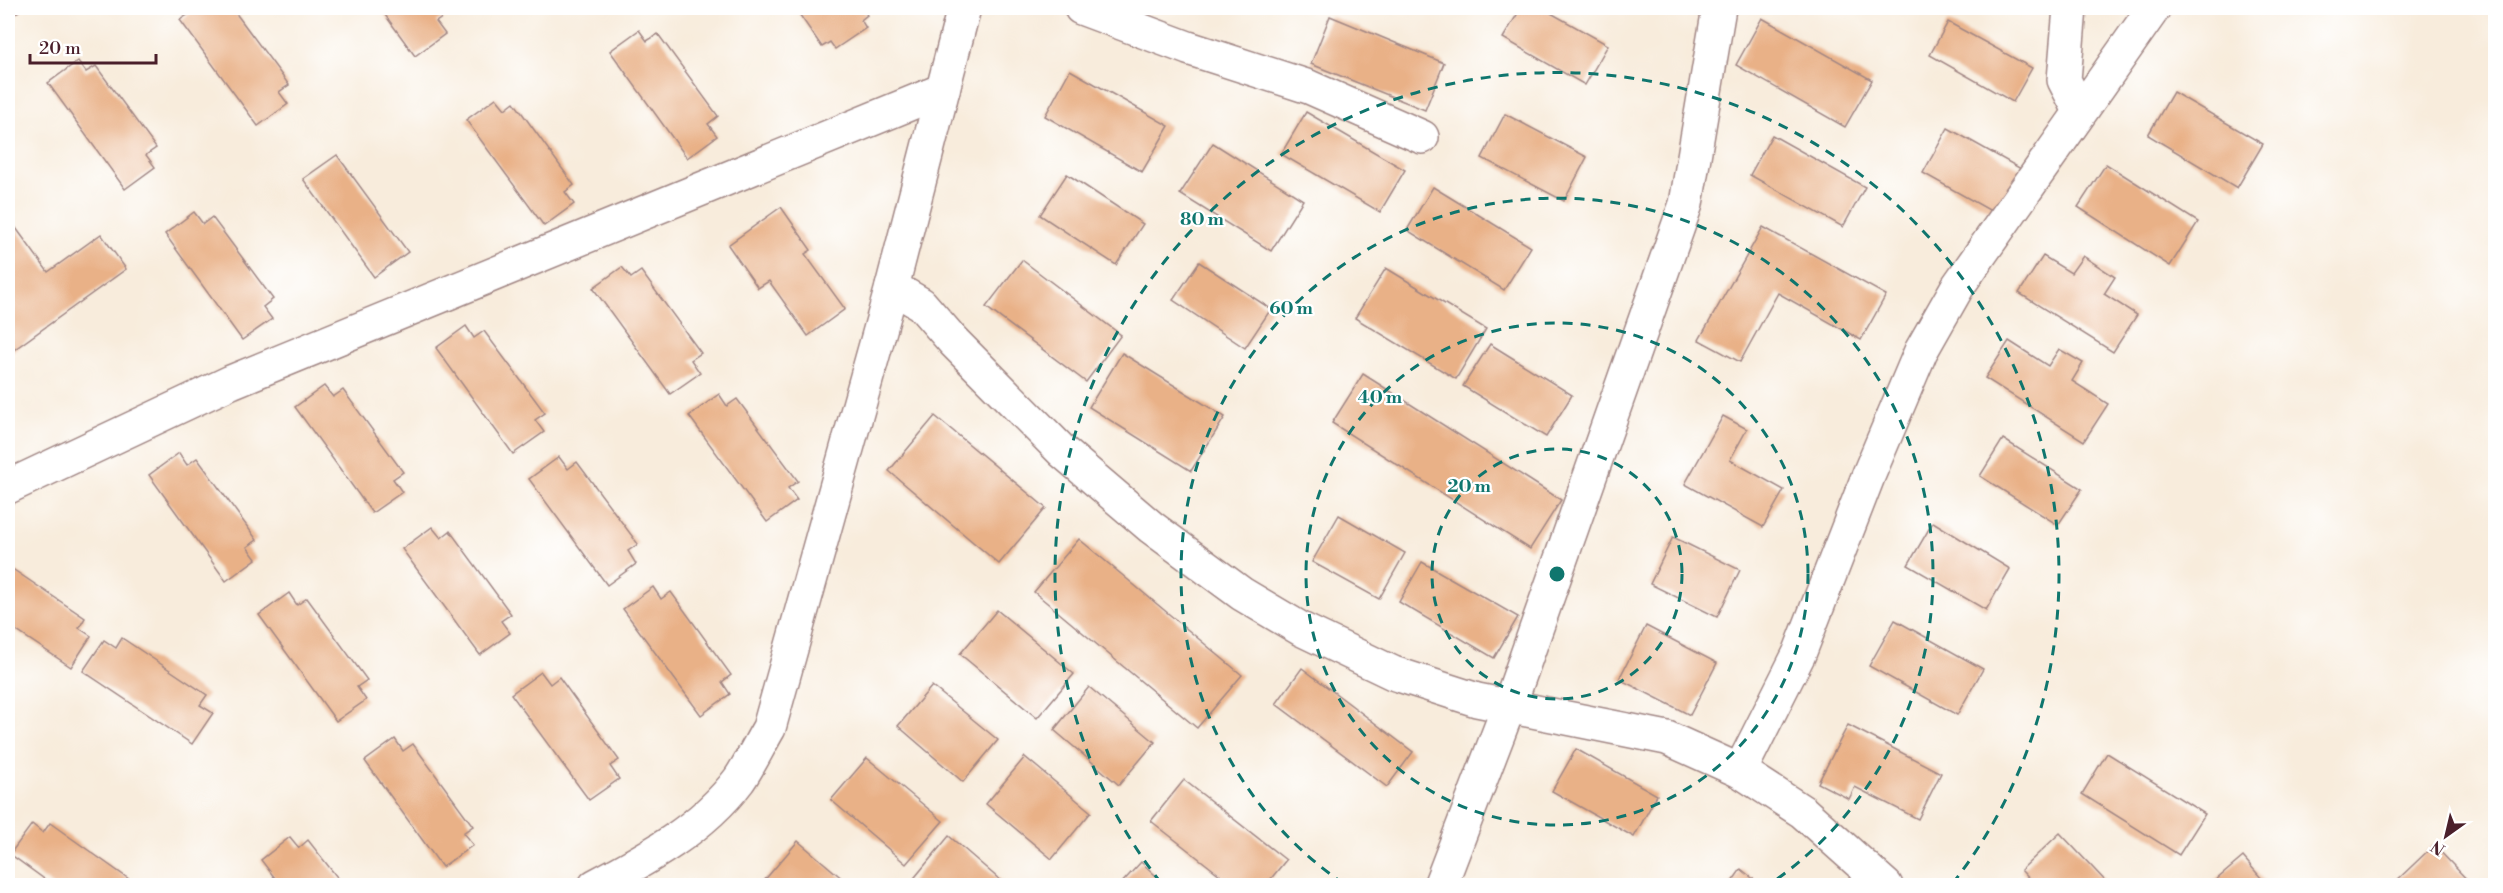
<svg xmlns="http://www.w3.org/2000/svg" width="2503" height="893" font-family="'Libre Bodoni',serif">
	<rect width="100%" height="100%" fill="#fff"/>
	<filter id="ink" filterUnits="userSpaceOnUse"><feTurbulence type="fractalNoise" baseFrequency=".0167" numOctaves="2"/><feDisplacementMap in="SourceGraphic" scale="12" xChannelSelector="R" yChannelSelector="G"/><feConvolveMatrix kernelMatrix="1 2 1 2 8 2 1 2 1" color-interpolation-filters="sRGB"/></filter>
	<filter id="wash" filterUnits="userSpaceOnUse"><feTurbulence type="fractalNoise" baseFrequency=".008" numOctaves="4" result="noise"/><feDisplacementMap in="SourceGraphic" scale="24" xChannelSelector="R" yChannelSelector="G"/><feGaussianBlur stdDeviation="1.35" result="paint"/><feColorMatrix in="noise" values="0 0 0 0 0 0 0 0 0 0 0 0 0 0 0 0 0 1.4 0 .05"/><feComposite in="paint" operator="in"/></filter>
	<g filter="url(#wash)">
		<rect width="100%" height="100%" fill="#f8ecdc"/>
		<g id="blocks">
			<g fill="#e9b187">
				<polygon points="8,8 23,8 8,19"/>
				<polygon points="198,8 217,8 219,10 222,8 232,8 289,85 279,92 288,104 258,126 180,20"/>
				<polygon points="380,8 440,8 446,15 436,22 445,34 415,56"/>
				<polygon points="795,8 862,8 867,15 861,20 866,28 835,49 830,42 822,47"/>
				<polygon points="1521,8 1542,8 1608,45 1585,85 1503,38"/>
				<polygon points="1330,16 1444,63 1425,110 1311,64"/>
				<polygon points="1762,18 1872,80 1845,127 1736,65"/>
				<polygon points="1948,22 2032,68 2013,102 1930,55"/>
				<polygon points="639,30 647,41 658,34 718,116 708,124 717,136 687,158 610,51"/>
				<polygon points="78,61 86,72 96,66 156,148 146,155 155,167 125,189 48,83"/>
				<polygon points="1070,70 1169,126 1142,172 1045,116"/>
				<polygon points="2173,92 2263,144 2237,188 2148,135"/>
				<polygon points="496,98 505,109 514,102 574,185 565,192 574,204 544,226 466,120"/>
				<polygon points="1306,112 1405,170 1380,212 1281,154"/>
				<polygon points="1505,114 1587,157 1564,201 1482,158"/>
				<polygon points="1948,128 2023,170 1998,215 1923,173"/>
				<polygon points="1772,135 1865,187 1843,227 1750,175"/>
				<polygon points="1213,143 1303,200 1271,251 1180,194"/>
				<polygon points="337,155 408,252 374,277 303,179"/>
				<polygon points="2106,164 2198,222 2170,266 2078,207"/>
				<polygon points="1067,174 1143,224 1116,265 1040,215"/>
				<polygon points="1433,187 1531,247 1504,290 1407,230"/>
				<polygon points="781,207 811,250 805,254 845,309 808,336 769,281 758,288 728,245"/>
				<polygon points="194,212 203,224 212,217 273,299 263,307 272,319 242,340 165,234"/>
				<polygon points="8,217 48,272 101,234 126,269 8,354"/>
				<polygon points="1763,227 1886,295 1861,340 1778,293 1740,362 1699,340"/>
				<polygon points="2043,256 2071,273 2083,256 2115,277 2104,294 2137,315 2113,352 2019,293"/>
				<polygon points="1022,260 1121,335 1086,382 986,307"/>
				<polygon points="1199,262 1271,309 1245,348 1173,300"/>
				<polygon points="622,267 631,278 641,271 701,353 691,360 700,373 670,394 593,288"/>
				<polygon points="1386,268 1486,329 1456,379 1355,318"/>
				<polygon points="466,326 474,338 484,331 545,413 535,420 544,432 513,454 436,348"/>
				<polygon points="2009,341 2048,366 2059,349 2083,363 2072,381 2108,404 2084,441 1985,378"/>
				<polygon points="1490,344 1572,395 1546,437 1463,386"/>
				<polygon points="1122,353 1225,417 1191,471 1089,407"/>
				<polygon points="1363,374 1561,500 1530,549 1332,423"/>
				<polygon points="324,386 333,397 343,390 403,472 393,479 402,492 372,513 295,407"/>
				<polygon points="719,394 727,406 737,399 798,481 788,488 797,500 767,522 689,416"/>
				<polygon points="935,416 1046,508 999,564 889,471"/>
				<polygon points="1723,416 1747,429 1730,460 1784,490 1763,527 1685,484"/>
				<polygon points="2003,439 2082,489 2058,525 1980,476"/>
				<polygon points="179,453 187,465 197,458 257,540 247,547 256,559 226,581 149,475"/>
				<polygon points="559,457 568,469 577,462 638,544 628,551 636,564 607,585 529,479"/>
				<polygon points="1339,515 1405,553 1379,599 1312,562"/>
				<polygon points="1933,522 2010,569 1986,610 1908,565"/>
				<polygon points="432,527 441,538 450,531 511,614 501,621 510,633 480,655 402,549"/>
				<polygon points="1673,537 1740,570 1717,617 1650,584"/>
				<polygon points="1079,539 1242,675 1197,728 1034,592"/>
				<polygon points="1422,562 1518,617 1494,658 1399,602"/>
				<polygon points="8,566 85,618 79,628 91,636 71,667 8,625"/>
				<polygon points="653,587 661,599 671,592 731,675 722,682 730,694 701,715 623,609"/>
				<polygon points="289,593 297,605 307,598 367,680 357,687 366,700 336,721 259,615"/>
				<polygon points="997,610 1074,674 1037,718 960,654"/>
				<polygon points="1895,620 1983,669 1957,715 1869,666"/>
				<polygon points="1646,626 1717,663 1690,715 1619,679"/>
				<polygon points="122,638 207,695 200,705 213,713 192,744 83,671 104,640 116,648"/>
				<polygon points="1302,668 1413,752 1387,787 1276,704"/>
				<polygon points="541,672 550,684 559,677 619,760 610,766 619,779 589,800 511,694"/>
				<polygon points="932,686 998,740 963,782 898,726"/>
				<polygon points="1089,687 1155,742 1119,785 1054,730"/>
				<polygon points="1848,725 1941,773 1918,819 1855,787 1849,799 1818,783"/>
				<polygon points="395,739 403,751 413,744 473,826 463,833 473,845 442,867 365,761"/>
				<polygon points="1576,749 1657,795 1634,837 1552,791"/>
				<polygon points="2107,753 2205,814 2179,855 2082,794"/>
				<polygon points="1025,757 1091,812 1052,859 986,804"/>
				<polygon points="867,758 943,821 906,864 831,800"/>
				<polygon points="1184,780 1286,860 1265,886 1234,886 1151,821"/>
				<polygon points="50,823 133,882 131,886 54,886 10,854 32,824 43,833"/>
				<polygon points="2060,833 2110,886 2036,886 2021,870"/>
				<polygon points="949,836 1007,886 916,886 911,882"/>
				<polygon points="290,837 299,848 308,840 344,886 281,886 261,860"/>
				<polygon points="798,841 851,886 768,886 763,882"/>
				<polygon points="2434,845 2473,886 2391,886"/>
				<polygon points="2243,857 2268,886 2209,886"/>
				<polygon points="1141,862 1167,886 1119,886"/>
				<polygon points="1741,869 1762,886 1729,886"/>
			</g>
		</g>
	</g>
	<g filter="url(#ink)">
		<use href="#blocks" fill-opacity="0" stroke="#a18684" stroke-width="1.5"/>
		<g fill="none" stroke-linecap="round" stroke-linejoin="round">
			<g stroke="#a18684" stroke-width="36">
				<g id="street">
					<polyline points="1081,8 1188,48 1309,87 1422,137"/>
					<polyline points="2070,8 2064,80 2080,111"/>
					<polyline points="892,287 921,304 954,342 1063,452 1151,527 1242,594 1301,629 1393,673 1477,700 1667,738 1740,771 1803,812 1886,886"/>
					<polyline points="8,487 231,382 943,90"/>
					<polyline points="1740,771 1799,654 1869,474 1921,351 1958,286 2154,8"/>
					<path d="M595 886C648 858 702 829 739 780 750 764 759 745 769 728L892 287 964 8"/>
					<polyline points="1440,886 1509,706 1686,204 1719,8"/>
				</g>
			</g>
			<use href="#street" stroke="#fff" stroke-width="33"/>
		</g>
	</g>
	<g fill="none" stroke="#0f766e" stroke-width="3" stroke-dasharray="10 8">
		<circle cx="1557" cy="574" r="125"/>
		<circle cx="1557" cy="574" r="251"/>
		<path d="M1344 884A376 376 0 1 1 1770 884"/>
		<path d="M1161 883A502 502 0 1 1 1953 883"/>
	</g>
	<circle cx="1557" cy="574" r="9" fill="#0f766e" stroke="#fff" stroke-width="3"/>
	<g font-size="18" text-anchor="middle" font-weight="bold" fill="#0f766e" stroke="#fff" stroke-width="4.5" stroke-linejoin="round" paint-order="stroke">
		<text x="1202" y="225">80 m</text>
		<text x="1291" y="314">60 m</text>
		<text x="1380" y="403">40 m</text>
		<text x="1469" y="492">20 m</text>
	</g>
	<rect width="2503" height="893" fill="none" stroke="#fff" stroke-width="30"/>
	<g transform="translate(2446 836) rotate(214)" stroke="#ffffff" stroke-width="4.5" paint-order="stroke">
	<path d="M0-4.5L10 22L0 15L-10 22Z" fill="#4a1f2b"/>
	<text y="-9" font-size="16" font-weight="bold" text-anchor="middle" fill="#4a1f2b">N</text>
	</g>
	<path d="M30 54v9h126v-9" fill="none" stroke="#4a1f2b" stroke-width="3"/>
	<text x="39" y="54" font-size="18" fill="#4a1f2b" stroke="#ffffff" stroke-width="4.5" paint-order="stroke">20 m</text>
</svg>
